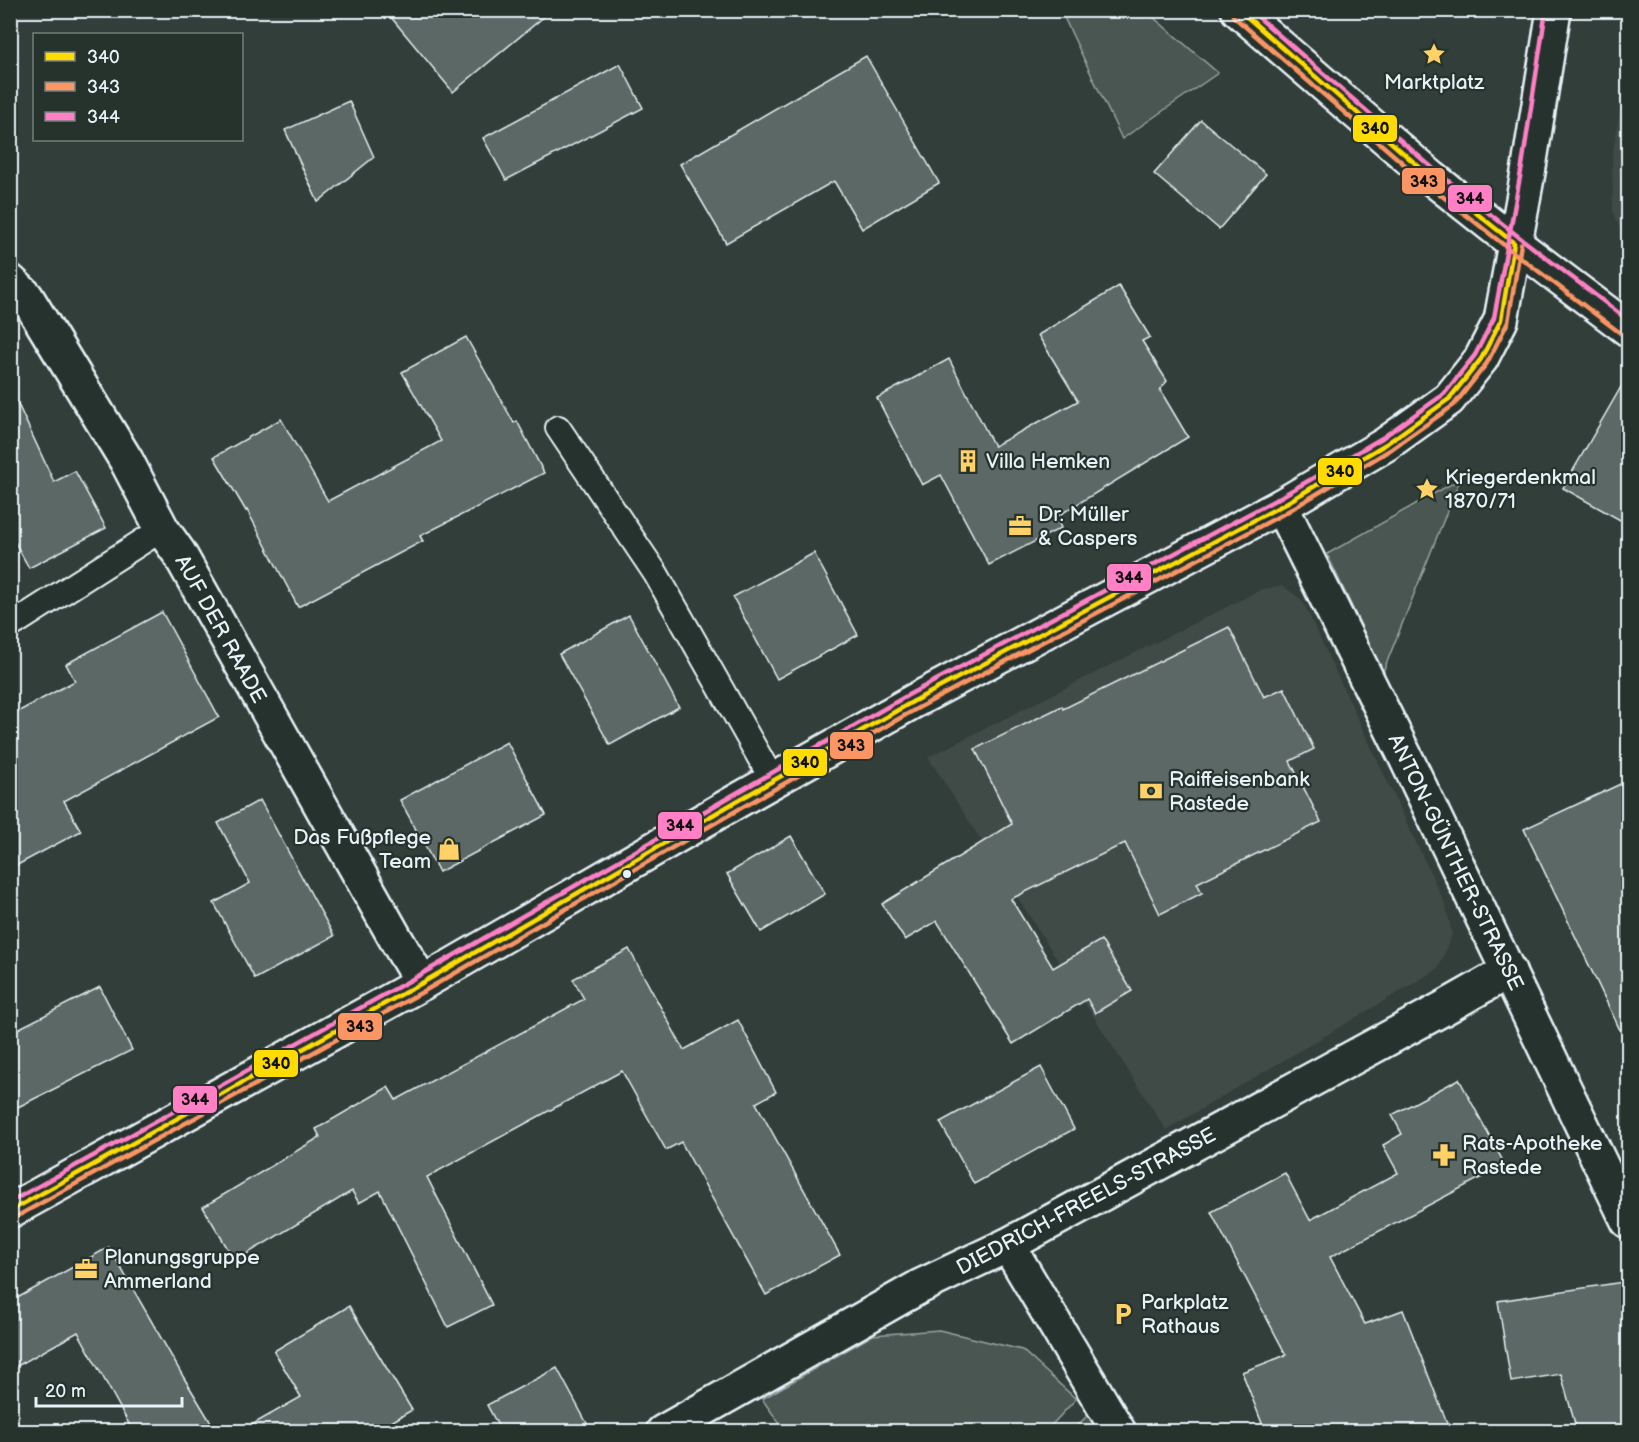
<svg xmlns="http://www.w3.org/2000/svg" width="1639" height="1442" font-family="'Balsamiq Sans',sans-serif">
	<rect width="100%" height="100%" fill="#323e39"/>
	<filter id="ink" filterUnits="userSpaceOnUse"><feTurbulence type="fractalNoise" baseFrequency=".0167" numOctaves="2"/><feDisplacementMap in="SourceGraphic" scale="12" xChannelSelector="R" yChannelSelector="G"/><feConvolveMatrix kernelMatrix="1 2 1 2 8 2 1 2 1" color-interpolation-filters="sRGB"/></filter>
	<g filter="url(#ink)">
		<g fill="#3f4b46">
			<polygon points="1628,64 1628,247 1613,212 1612,157"/>
			<polygon points="1283,586 1302,600 1446,906 1452,934 1438,969 1166,1130 928,757 1262,589"/>
		</g>
		<g fill="#495651" stroke="#98a4a4" stroke-width="1.5">
			<polygon points="1061,11 1146,11 1218,73 1122,139"/>
			<polygon points="1460,479 1383,672 1327,554"/>
			<polygon points="939,1330 1022,1350 1076,1399 1045,1432 785,1431 762,1399 873,1335"/>
			<polygon points="1089,1414 1099,1431 1072,1431"/>
		</g>
		<g fill="#5c6865" stroke="#e8f1f8" stroke-width="1.5">
			<polygon points="385,10 552,10 453,92"/>
			<polygon points="866,56 939,183 862,229 834,181 726,243 680,164"/>
			<polygon points="620,64 643,108 506,180 483,138"/>
			<polygon points="349,101 374,157 318,202 285,130"/>
			<polygon points="1201,120 1266,174 1219,229 1154,174"/>
			<polygon points="1119,286 1150,337 1142,341 1167,381 1160,390 1188,437 1056,517 1061,528 989,565 941,475 922,485 877,398 949,359 994,446 1078,401 1038,335"/>
			<polygon points="466,337 514,423 517,421 544,473 420,536 423,541 298,607 247,510 246,511 214,457 281,419 328,501 441,441 402,372"/>
			<polygon points="1629,373 1629,525 1563,488"/>
			<polygon points="10,387 54,482 75,471 106,528 29,568 10,533"/>
			<polygon points="814,553 858,635 777,679 733,597"/>
			<polygon points="162,612 219,717 64,801 81,831 10,869 10,716 75,681 66,664"/>
			<polygon points="629,615 679,707 610,745 559,654"/>
			<polygon points="1229,627 1264,697 1284,688 1314,749 1290,761 1321,822 1197,883 1202,893 1160,914 1125,843 1011,899 1053,968 1101,940 1132,991 1095,1013 1087,999 1013,1044 937,921 905,940 882,904 1012,824 975,749 1062,706 1063,709"/>
			<polygon points="507,742 546,815 439,872 400,800"/>
			<polygon points="1629,780 1629,1049 1524,829"/>
			<polygon points="260,800 334,936 255,979 214,903 250,883 218,823"/>
			<polygon points="791,836 825,894 761,932 727,874"/>
			<polygon points="629,949 684,1050 738,1020 776,1092 756,1103 840,1255 766,1295 681,1142 666,1150 622,1071 427,1177 492,1305 448,1327 380,1191 359,1203 352,1191 235,1261 203,1207 320,1137 316,1129 388,1087 396,1100 584,999 573,979"/>
			<polygon points="100,987 132,1050 10,1111 10,1033"/>
			<polygon points="1041,1067 1074,1129 974,1184 940,1122"/>
			<polygon points="1459,1079 1505,1165 1330,1257 1365,1324 1403,1310 1450,1431 1265,1431 1242,1372 1286,1355 1211,1212 1285,1173 1310,1220 1398,1173 1383,1145 1402,1134 1392,1115"/>
			<polygon points="109,1247 184,1378 216,1431 133,1431 78,1332 10,1370 10,1302"/>
			<polygon points="1623,1282 1629,1315 1629,1431 1577,1431 1561,1374 1511,1382 1498,1301"/>
			<polygon points="349,1306 412,1410 376,1431 241,1431 301,1397 274,1351"/>
			<polygon points="557,1368 591,1431 501,1431 487,1405"/>
		</g>
		<g fill="none" stroke-linecap="round" stroke-linejoin="round">
			<g stroke="#e8f1f8" stroke-width="28">
				<g id="lane">
					<polyline points="558,428 656,574 773,781"/>
					<polyline points="10,626 162,529"/>
				</g>
			</g>
			<g stroke="#e8f1f8" stroke-width="38">
				<g id="street">
					<polyline points="10,281 26,296 126,460 162,529 179,553 397,941 422,983"/>
					<polyline points="1281,506 1405,756 1628,1221"/>
					<polyline points="1008,1245 1119,1432"/>
					<polyline points="663,1432 919,1287 1008,1245 1444,1008 1509,971"/>
				</g>
			</g>
			<g stroke="#e8f1f8" stroke-width="38">
				<g id="secondary">
					<polyline points="1238,10 1432,178 1514,243 1628,329"/>
					<polyline points="10,1211 422,983 737,801 914,701 1281,506 1386,444 1449,399 1481,359 1501,320 1529,167 1554,10"/>
				</g>
			</g>
			<use href="#lane" stroke="#26332d" stroke-width="24"/>
			<use href="#street" stroke="#26332d" stroke-width="33"/>
			<use href="#secondary" stroke="#26332d" stroke-width="33"/>
			<g stroke="#26332d" stroke-width="9">
				<g id="bus-1">
					<polyline points="1239,10 1432,178 1514,243"/>
					<polyline points="10,1211 422,983 737,801 914,701 1281,506 1386,444 1449,399 1481,359 1501,320 1514,243"/>
				</g>
			</g>
			<g stroke="#26332d" stroke-width="9">
				<g id="bus-2">
					<polyline points="1233,16 1427,184 1509,249 1623,335"/>
					<polyline points="14,1218 426,990 741,808 918,708 1285,513 1390,450 1454,405 1487,363 1508,322 1521,244"/>
				</g>
			</g>
			<g stroke="#26332d" stroke-width="9">
				<g id="bus-3">
					<polyline points="1250,10 1437,172 1519,237 1628,320"/>
					<polyline points="10,1202 418,976 733,795 910,694 1277,499 1382,438 1444,394 1475,355 1494,318 1522,166 1546,10"/>
				</g>
			</g>
			<use href="#bus-1" stroke="#ffdc01" stroke-width="4.5"/>
			<use href="#bus-2" stroke="#fb9564" stroke-width="4.5"/>
			<use href="#bus-3" stroke="#ff80c5" stroke-width="4.5"/>
		</g>
	</g>
	<defs>
		<g id="sight-bare" transform="scale(1.8)"><path d="M0-6L1.8-2.2L6-1.7L2.9 1.2L3.7 5.4L0 3.3L-3.7 5.4L-2.9 1.2L-6-1.7L-1.8-2.2Z" fill="#ffd166" stroke="#26332d" stroke-width="2.5" paint-order="stroke"/></g>
		<g id="building-bare" transform="scale(1.8)"><path d="M-4-6H4V6H1V3H-1V6H-4ZM-2.5-4.3h1.7v1.8h-1.7ZM.8-4.3h1.7v1.8H.8ZM-2.5-1h1.7V.8h-1.7ZM.8-1h1.7V.8H.8Z" fill="#ffd166" stroke="#26332d" stroke-width="2.5" paint-order="stroke"/></g>
		<g id="office-bare" transform="scale(1.8)"><path d="M-6-3h4V-5.5h4V-3h4V5H-6ZM-1-4.5V-3h2v-1.5ZM-6 0V1H6V0Z" fill="#ffd166" stroke="#26332d" stroke-width="2.5" paint-order="stroke"/></g>
		<g id="bank-bare" transform="scale(1.8)"><path d="M-6-4H6V4H-6ZM0-2.3a2.3 2.3 0 1 0 0 4.6a2.3 2.3 0 1 0 0-4.6Z" fill="#ffd166" stroke="#26332d" stroke-width="2.5" paint-order="stroke"/></g>
		<g id="shop-bare" transform="scale(1.8)"><path d="M-5-2.5h2.3a2.7 3.5 0 0 1 5.4 0H5L5.5 6h-11ZM-1.5-2.5h3a1.5 2.3 0 0 0-3 0Z" fill="#ffd166" stroke="#26332d" stroke-width="2.5" paint-order="stroke"/></g>
		<g id="pharmacy-bare" transform="scale(1.8)"><path d="M-2-6h4v4h4v4h-4v4h-4v-4h-4v-4h4Z" fill="#ffd166" stroke="#26332d" stroke-width="2.5" paint-order="stroke"/></g>
		<g id="parking-bare" transform="scale(1.8)"><path d="M-3.5-5.5H1a3.5 3.5 0 0 1 0 7H-1V5.5H-3.5ZM-1-3.4V-.6H.8a1.4 1.4 0 0 0 0-2.8Z" fill="#ffd166" stroke="#26332d" stroke-width="2.5" paint-order="stroke"/></g>
	</defs>
	<g fill-rule="evenodd">
		<use href="#sight-bare" x="1434" y="54"/>
		<use href="#building-bare" x="968" y="461"/>
		<use href="#sight-bare" x="1427" y="489"/>
		<use href="#office-bare" x="1020" y="526"/>
		<use href="#bank-bare" x="1151" y="791"/>
		<use href="#shop-bare" x="449" y="849"/>
		<use href="#pharmacy-bare" x="1444" y="1155"/>
		<use href="#office-bare" x="86" y="1269"/>
		<use href="#parking-bare" x="1123" y="1314"/>
	</g>
	<circle fill="#e8f1f8" stroke="#26332d" stroke-width="2" cx="627" cy="874" r="5"/>
	<g text-anchor="middle" stroke-width="4.5" stroke-linejoin="round" paint-order="stroke">
		<g font-size="21" fill="#e8f1f8" stroke="#26332d" text-anchor="start">
			<text x="1434" y="89" text-anchor="middle">Marktplatz</text>
			<text x="986" y="468">Villa Hemken</text>
			<text x="1445" y="484">Kriegerdenkmal<tspan x="1445" dy="24">1870/71</tspan></text>
			<text x="1038" y="521">Dr. Müller<tspan x="1038" dy="24">&amp; Caspers</tspan></text>
			<text x="1169" y="786">Raiffeisenbank<tspan x="1169" dy="24">Rastede</tspan></text>
			<text x="431" y="844" text-anchor="end">Das Fußpflege<tspan x="431" dy="24">Team</tspan></text>
			<text x="1462" y="1150">Rats-Apotheke<tspan x="1462" dy="24">Rastede</tspan></text>
			<text x="104" y="1264">Planungsgruppe<tspan x="104" dy="24">Ammerland</tspan></text>
			<text x="1141" y="1309">Parkplatz<tspan x="1141" dy="24">Rathaus</tspan></text>
		</g>
		<g font-size="21" fill="#e8f1f8" stroke="#26332d">
			<text transform="translate(221 629) rotate(61)" y="7">AUF DER RAADE</text>
			<text transform="translate(1456 862) rotate(64)" y="7">ANTON-GÜNTHER-STRASSE</text>
			<text transform="translate(1086 1201) rotate(-28)" y="7">DIEDRICH-FREELS-STRASSE</text>
		</g>
	</g>
	<g stroke="#26332d" stroke-width="2">
		<rect x="1352" y="114" width="46" height="29" rx="6" fill="#ffdc01"/>
		<rect x="1401" y="167" width="45" height="28" rx="6" fill="#fb9564"/>
		<rect x="1447" y="184" width="46" height="29" rx="6" fill="#ff80c5"/>
		<rect x="1317" y="457" width="46" height="29" rx="6" fill="#ffdc01"/>
		<rect x="1106" y="563" width="46" height="29" rx="6" fill="#ff80c5"/>
		<rect x="829" y="731" width="45" height="29" rx="6" fill="#fb9564"/>
		<rect x="782" y="748" width="46" height="29" rx="6" fill="#ffdc01"/>
		<rect x="657" y="811" width="46" height="29" rx="6" fill="#ff80c5"/>
		<rect x="337" y="1012" width="46" height="29" rx="6" fill="#fb9564"/>
		<rect x="253" y="1049" width="46" height="29" rx="6" fill="#ffdc01"/>
		<rect x="172" y="1085" width="46" height="29" rx="6" fill="#ff80c5"/>
	</g>
	<g font-size="16" text-anchor="middle" font-weight="bold" fill="#111">
		<text x="1375" y="134">340</text>
		<text x="1424" y="187">343</text>
		<text x="1470" y="204">344</text>
		<text x="1340" y="477">340</text>
		<text x="1129" y="583">344</text>
		<text x="851" y="751">343</text>
		<text x="805" y="768">340</text>
		<text x="680" y="831">344</text>
		<text x="360" y="1032">343</text>
		<text x="276" y="1069">340</text>
		<text x="195" y="1105">344</text>
	</g>
	<rect width="1639" height="1442" fill="none" stroke="#26332d" stroke-width="36"/>
	<rect x="18" y="18" width="1603" height="1406" fill="none" stroke="#e8f1f8" stroke-width="2" filter="url(#ink)"/>
	<rect x="33" y="33" width="210" height="108" fill="#26332d" stroke="#747f7e" stroke-width="1.5"/>
	<rect x="45" y="52" width="30" height="9" fill="#ffdc01" stroke="#747f7e" stroke-width="1.5"/>
	<text x="87" y="63" font-size="18" fill="#e8f1f8">340</text>
	<rect x="45" y="82" width="30" height="9" fill="#fb9564" stroke="#747f7e" stroke-width="1.5"/>
	<text x="87" y="93" font-size="18" fill="#e8f1f8">343</text>
	<rect x="45" y="112" width="30" height="9" fill="#ff80c5" stroke="#747f7e" stroke-width="1.5"/>
	<text x="87" y="123" font-size="18" fill="#e8f1f8">344</text>
	<path d="M36 1397v9h146v-9" fill="none" stroke="#e8f1f8" stroke-width="3"/>
	<text x="45" y="1397" font-size="18" fill="#e8f1f8" stroke="#26332d" stroke-width="4.5" paint-order="stroke">20 m</text>
</svg>
